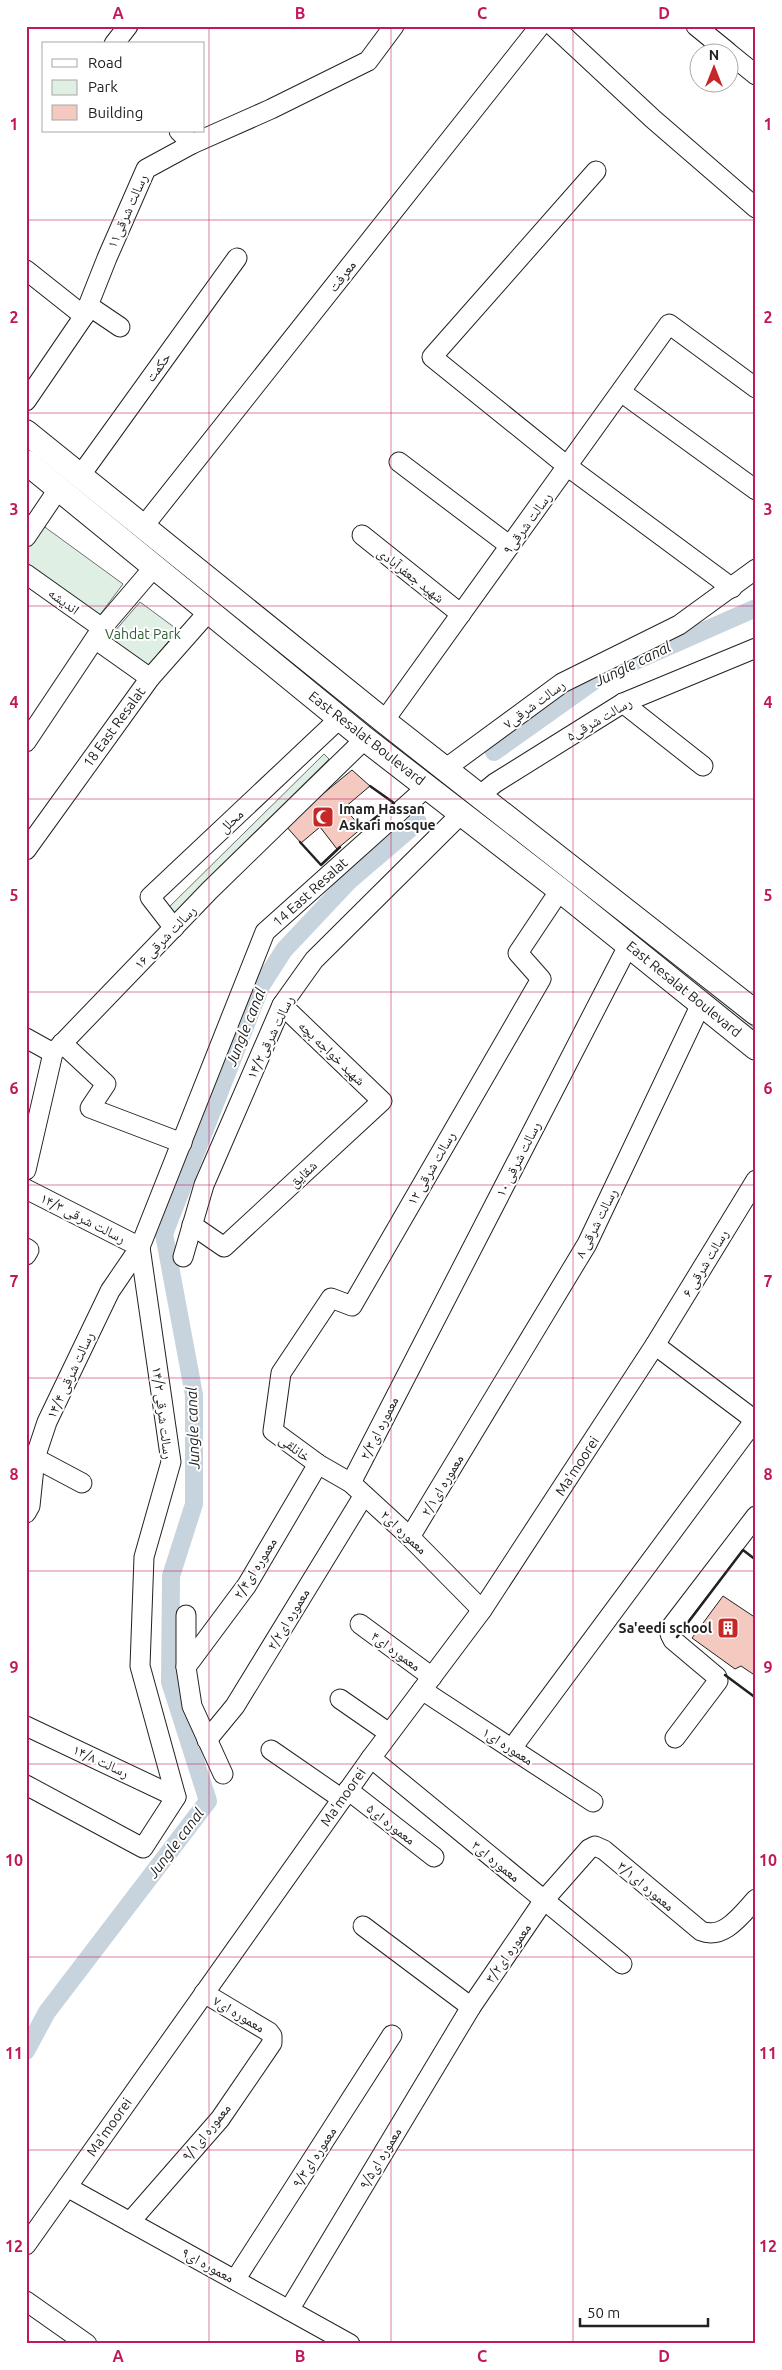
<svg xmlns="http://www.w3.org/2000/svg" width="782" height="2370" font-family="Ubuntu,'Noto Naskh Arabic',sans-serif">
	<rect width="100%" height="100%" fill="#fff"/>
	<g fill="#e0efe3" stroke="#6f6f6f">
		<polygon points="42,525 123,584 99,616 26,563 26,550"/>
		<polygon points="140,602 178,630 147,667 108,639"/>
		<polygon points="388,745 434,771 756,1029 756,1037"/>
		<polygon points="324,754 329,759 169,918 163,913"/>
	</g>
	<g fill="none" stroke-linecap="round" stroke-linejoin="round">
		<g stroke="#c7d3dd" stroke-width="18">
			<polyline points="494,752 601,676 756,608"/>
			<polyline points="26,2051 47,2012 208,1801 170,1682 171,1576 194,1504 194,1395 164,1234 261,986 284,950 348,882 418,822"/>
		</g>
	</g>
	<g fill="#f3c9c0" stroke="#222">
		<polygon points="352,770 370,786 344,808 362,828 337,849 320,827 301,843 285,825"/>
		<polygon points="723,1596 756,1618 756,1676 741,1666 735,1669 692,1638"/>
	</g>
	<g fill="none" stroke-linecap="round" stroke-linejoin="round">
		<g stroke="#222" stroke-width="21">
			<g id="minor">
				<polyline points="553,26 653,119 756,208"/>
				<polyline points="696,26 728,52"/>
				<polyline points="114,44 128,26"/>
				<polyline points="730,54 756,75"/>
				<polyline points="179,131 192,144"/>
				<polyline points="596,171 432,357 567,466 732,588"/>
				<polyline points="26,270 84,316"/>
				<polyline points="89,306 120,327"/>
				<polyline points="621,392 756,490"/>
				<polyline points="26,401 84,316 107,258 146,169 192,144 271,109 368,61 394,26"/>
				<polyline points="399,462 510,546"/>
				<polyline points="80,476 237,258"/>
				<polyline points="143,527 540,26"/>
				<polyline points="362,535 461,614"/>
				<polyline points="26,537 59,488"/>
				<polyline points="26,574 102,628"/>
				<polyline points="95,639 150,678"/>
				<polyline points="623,703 703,766"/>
				<polyline points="384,721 669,324 756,388"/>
				<polyline points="26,742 102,628 155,566"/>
				<polyline points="445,769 562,683 679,625 756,569"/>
				<polyline points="479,796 495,783 623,703 756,648"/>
				<polyline points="26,850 150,678 210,610"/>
				<polyline points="174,928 150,897 340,718"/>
				<polyline points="26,1038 53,1053"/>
				<polyline points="62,1043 106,1084 90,1108 182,1143"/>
				<polyline points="26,1170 53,1053 209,891 365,739"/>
				<polyline points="26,1189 140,1247"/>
				<polyline points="192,1225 224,1247 382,1101 282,1005"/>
				<polyline points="26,1248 29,1250 26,1255"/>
				<polyline points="183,1257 204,1185 282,1005 314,960 462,813"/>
				<polyline points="655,1345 756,1421"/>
				<polyline points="26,1455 35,1458 82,1483"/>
				<polyline points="351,1483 629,944"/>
				<polyline points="26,1513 30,1506 35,1458 47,1422 110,1291 140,1247 265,932 428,786"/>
				<polyline points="410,1537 587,1244 701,1004"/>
				<polyline points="482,1610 410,1537 351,1483 318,1464 273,1431 281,1373 331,1298 352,1306 541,979 518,953 560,890"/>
				<polyline points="186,1615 186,1667 192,1706 223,1774"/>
				<polyline points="360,1624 432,1677"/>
				<polyline points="186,1667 247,1585 318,1464"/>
				<polyline points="422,1690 593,1802"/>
				<polyline points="340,1699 389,1733"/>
				<polyline points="26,1726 176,1797"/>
				<polyline points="675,1738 718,1681 717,1677 673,1640 670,1634 671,1627 756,1516"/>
				<polyline points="207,1740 235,1706 364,1495"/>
				<polyline points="512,1748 755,1420"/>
				<polyline points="271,1750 342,1799"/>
				<polyline points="371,1758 622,1964"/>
				<polyline points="26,1785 143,1848 176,1797 140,1666 144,1557 171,1462 140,1247"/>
				<polyline points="348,1790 434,1857"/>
				<polyline points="363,1926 471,2007"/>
				<polyline points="67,2187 350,2344"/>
				<polyline points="130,2222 220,2119 272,2043 272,2036 269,2032 204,1993"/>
				<polyline points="26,2245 371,1758 482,1610 655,1345 756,1180"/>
				<polyline points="235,2280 392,2035"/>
				<polyline points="26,2301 87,2344"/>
				<path d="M289 2310 471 2007 544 1900 589 1849 595 1846 604 1850 701 1931C724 1940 741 1915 756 1899"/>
			</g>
		</g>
		<g stroke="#222" stroke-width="26">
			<g id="major">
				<polyline points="26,432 384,721 756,1013"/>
				<polyline points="26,462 365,739 560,890 756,1048"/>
			</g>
		</g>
		<use href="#minor" stroke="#fff" stroke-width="19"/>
		<use href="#major" stroke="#fff" stroke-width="24"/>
		<g stroke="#222" stroke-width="2.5">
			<polyline points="361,829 394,803 370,786"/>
			<polyline points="300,842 321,865 340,847"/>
			<polyline points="677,1637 743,1550 756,1560"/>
			<polyline points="725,1675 756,1698"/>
		</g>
	</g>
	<path fill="none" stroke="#c2185b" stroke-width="1" stroke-opacity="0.55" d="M209 26V2344M391 26V2344M573 26V2344M26 220H756M26 413H756M26 606H756M26 799H756M26 992H756M26 1185H756M26 1378H756M26 1571H756M26 1764H756M26 1957H756M26 2150H756"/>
	<defs>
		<g id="mosque-square" transform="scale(1.125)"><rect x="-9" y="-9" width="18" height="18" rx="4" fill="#c62828" stroke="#fff"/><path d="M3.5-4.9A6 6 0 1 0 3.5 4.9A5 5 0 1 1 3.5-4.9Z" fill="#fff"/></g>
		<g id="building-square" transform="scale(1.125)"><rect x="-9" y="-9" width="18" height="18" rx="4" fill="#c62828" stroke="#fff"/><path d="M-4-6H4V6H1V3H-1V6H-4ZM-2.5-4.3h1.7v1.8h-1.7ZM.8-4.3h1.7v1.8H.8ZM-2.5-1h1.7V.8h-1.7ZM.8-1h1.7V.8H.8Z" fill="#fff"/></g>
	</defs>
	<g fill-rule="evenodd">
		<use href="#mosque-square" x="323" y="817"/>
		<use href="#building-square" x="728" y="1628"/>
	</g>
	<g text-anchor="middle" stroke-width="4" stroke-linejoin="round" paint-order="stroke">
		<g font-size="14" fill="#222" stroke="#fff">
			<text transform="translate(127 211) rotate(-66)" y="5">رسالت شرقی۱۱</text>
			<text transform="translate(342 276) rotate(-52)" y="5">معرفت</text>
			<text transform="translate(158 367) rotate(-54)" y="5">حکمت</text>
			<text transform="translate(527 523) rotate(-54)" y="5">رسالت شرقی۹</text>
			<text transform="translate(411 575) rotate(38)" y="5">شهید جعفرآبادی</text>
			<text transform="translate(64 601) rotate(36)" y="5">اندیشه</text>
			<text transform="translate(534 704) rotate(-36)" y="5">رسالت شرقی۷</text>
			<text transform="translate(599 719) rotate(-30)" y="5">رسالت شرقی۵</text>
			<text transform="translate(114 727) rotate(-54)" y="5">18 East Resalat</text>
			<text transform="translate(367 738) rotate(38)" y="5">East Resalat Boulevard</text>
			<text transform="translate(231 821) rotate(-43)" y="5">محلل</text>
			<text transform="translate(310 892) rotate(-42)" y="5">14 East Resalat</text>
			<text transform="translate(165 937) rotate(-46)" y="5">رسالت شرقی ۱۶</text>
			<text transform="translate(684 989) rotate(39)" y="5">East Resalat Boulevard</text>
			<text transform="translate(270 1037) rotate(-64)" y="5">رسالت شرقی۱۴/۲</text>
			<text transform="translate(332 1053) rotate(44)" y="5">شهید خواجه بچه</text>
			<text transform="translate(518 1159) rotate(-63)" y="5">رسالت شرقی ۱۰</text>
			<text transform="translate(431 1168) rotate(-60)" y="5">رسالت شرقی ۱۲</text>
			<text transform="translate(303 1174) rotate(-43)" y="5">شقایق</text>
			<text transform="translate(83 1218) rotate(27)" y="5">رسالت شرقی ۱۴/۳</text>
			<text transform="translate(596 1223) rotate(-63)" y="5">رسالت شرقی ۸</text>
			<text transform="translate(705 1263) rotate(-59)" y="5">رسالت شرقی ۶</text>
			<text transform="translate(70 1375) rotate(-65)" y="5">رسالت شرقی ۱۴/۴</text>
			<text transform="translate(163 1413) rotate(83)" y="5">رسالت شرقی ۱۴/۲</text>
			<text transform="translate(379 1428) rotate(-63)" y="5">معموره ای۲/۳</text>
			<text transform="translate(295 1448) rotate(37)" y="5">خانلقی</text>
			<text transform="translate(577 1466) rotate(-57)" y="5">Ma'moorei</text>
			<text transform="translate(442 1485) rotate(-59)" y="5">معموره ای۲/۱</text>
			<text transform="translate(404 1532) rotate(43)" y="5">معموره ای۲</text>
			<text transform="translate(255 1568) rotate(-58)" y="5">معموره ای۲/۴</text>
			<text transform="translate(288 1619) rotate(-59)" y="5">معموره ای۲/۲</text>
			<text transform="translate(396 1651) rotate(36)" y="5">معموره ای۴</text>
			<text transform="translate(508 1746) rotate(33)" y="5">معموره ای۱</text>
			<text transform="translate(101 1761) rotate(25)" y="5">رسالت ۱۴/۸</text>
			<text transform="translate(343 1797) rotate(-55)" y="5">Ma'moorei</text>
			<text transform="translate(391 1824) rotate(38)" y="5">معموره ای۵</text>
			<text transform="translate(496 1861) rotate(39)" y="5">معموره ای۳</text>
			<text transform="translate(646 1886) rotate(40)" y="5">معموره ای۳/۱</text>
			<text transform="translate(508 1953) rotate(-55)" y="5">معموره ای۳/۲</text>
			<text transform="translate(239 2014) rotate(31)" y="5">معموره ای۷</text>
			<text transform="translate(109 2127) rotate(-55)" y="5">Ma'moorei</text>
			<text transform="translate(206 2132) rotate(-51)" y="5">معموره ای۹/۱</text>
			<text transform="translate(314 2157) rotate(-57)" y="5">معموره ای۹/۳</text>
			<text transform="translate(380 2158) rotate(-59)" y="5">معموره ای۹/۵</text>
			<text transform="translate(208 2265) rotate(29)" y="5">معموره ای۹</text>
		</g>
		<g font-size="14" fill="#2f5e38" stroke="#fff">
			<text x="143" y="639">Vahdat Park</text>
		</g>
		<g font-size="14" font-weight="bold" fill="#222" stroke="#fff" text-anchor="start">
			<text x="339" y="814">Imam Hassan<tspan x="339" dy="16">Askari mosque</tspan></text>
			<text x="712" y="1633" text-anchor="end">Sa'eedi school</text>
		</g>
		<g font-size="15" font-style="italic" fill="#222" stroke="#fff">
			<text transform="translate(633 664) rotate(-26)" y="5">Jungle canal</text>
			<text transform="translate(246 1027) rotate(-68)" y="5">Jungle canal</text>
			<text transform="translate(193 1428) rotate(-92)" y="5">Jungle canal</text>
			<text transform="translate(176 1843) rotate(-53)" y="5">Jungle canal</text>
		</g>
	</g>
	<rect width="782" height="2370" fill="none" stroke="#ffffff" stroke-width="55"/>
	<rect x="42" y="42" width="162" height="90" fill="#ffffff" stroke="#a7a7a7"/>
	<rect x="52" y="59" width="25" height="8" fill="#ffffff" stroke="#a7a7a7"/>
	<text x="88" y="68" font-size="15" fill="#222222">Road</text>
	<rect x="52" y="80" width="25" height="15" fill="#e0efe3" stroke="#a7a7a7"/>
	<text x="88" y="92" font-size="15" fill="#222222">Park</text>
	<rect x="52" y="105" width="25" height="15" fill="#f3c9c0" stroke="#a7a7a7"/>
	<text x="88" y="118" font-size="15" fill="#222222">Building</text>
	<g transform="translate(714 68)"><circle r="24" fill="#ffffff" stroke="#a7a7a7"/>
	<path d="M0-4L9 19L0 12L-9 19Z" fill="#c62828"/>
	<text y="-8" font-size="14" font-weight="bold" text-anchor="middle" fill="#222222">N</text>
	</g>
	<path d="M580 2318v8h128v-8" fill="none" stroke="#222222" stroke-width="2.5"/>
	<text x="587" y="2318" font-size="15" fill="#222222" stroke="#ffffff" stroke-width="4" paint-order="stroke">50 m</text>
	<rect x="28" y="28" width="726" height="2314" fill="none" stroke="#c2185b" stroke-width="2"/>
	<g font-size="16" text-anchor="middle" font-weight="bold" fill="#c2185b">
		<text x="118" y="19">A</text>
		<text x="300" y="19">B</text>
		<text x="482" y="19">C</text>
		<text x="664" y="19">D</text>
		<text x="14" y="130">1</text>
		<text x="768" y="130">1</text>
		<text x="14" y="323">2</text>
		<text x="768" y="323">2</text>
		<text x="14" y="515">3</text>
		<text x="768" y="515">3</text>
		<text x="14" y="708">4</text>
		<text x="768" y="708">4</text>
		<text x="14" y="901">5</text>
		<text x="768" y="901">5</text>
		<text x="14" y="1094">6</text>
		<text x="768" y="1094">6</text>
		<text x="14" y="1287">7</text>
		<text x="768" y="1287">7</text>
		<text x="14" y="1480">8</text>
		<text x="768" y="1480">8</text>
		<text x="14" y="1673">9</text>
		<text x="768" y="1673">9</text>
		<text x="14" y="1866">10</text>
		<text x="768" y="1866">10</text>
		<text x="14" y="2059">11</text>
		<text x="768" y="2059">11</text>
		<text x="14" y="2252">12</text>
		<text x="768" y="2252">12</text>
		<text x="118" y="2362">A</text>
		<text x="300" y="2362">B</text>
		<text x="482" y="2362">C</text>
		<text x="664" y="2362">D</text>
	</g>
</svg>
